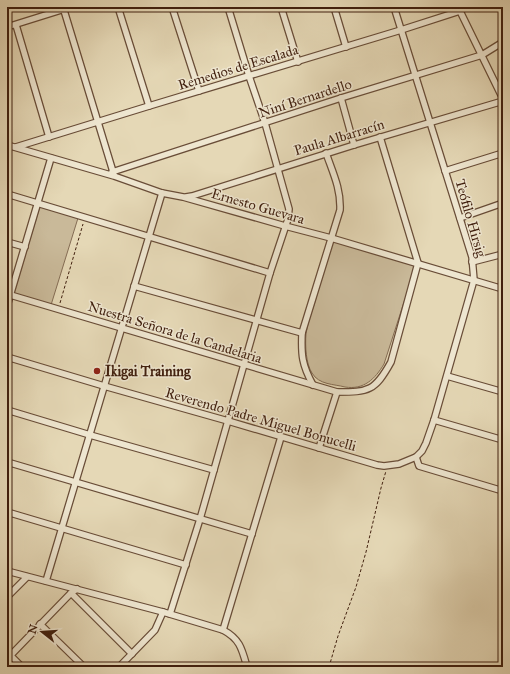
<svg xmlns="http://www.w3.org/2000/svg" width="510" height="674" font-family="'IM FELL Great Primer',serif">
	<rect width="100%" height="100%" fill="#e5d8b6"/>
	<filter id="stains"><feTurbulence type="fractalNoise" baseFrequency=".005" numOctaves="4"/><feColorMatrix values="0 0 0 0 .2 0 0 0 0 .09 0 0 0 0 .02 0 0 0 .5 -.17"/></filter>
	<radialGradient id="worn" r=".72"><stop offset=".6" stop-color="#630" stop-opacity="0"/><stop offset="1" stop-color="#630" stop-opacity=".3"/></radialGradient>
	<g fill="#c9b999" stroke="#846c54">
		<polygon points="40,206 78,218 51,305 14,293"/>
		<path d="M333 240 416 265 384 364C375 379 364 390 345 387 334 384 319 385 312 373 306 364 305 346 306 334 307 325 311 314 314 305 320 283 327 262 333 240Z"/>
	</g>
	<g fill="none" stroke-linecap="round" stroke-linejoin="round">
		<g stroke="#694d38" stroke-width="8">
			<g id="street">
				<polyline points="63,7 114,175"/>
				<polyline points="118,7 149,106"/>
				<polyline points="172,7 199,91"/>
				<polyline points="281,7 298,62"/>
				<polyline points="334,7 346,47"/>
				<polyline points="458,7 503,99"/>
				<polyline points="16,25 49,137"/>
				<polyline points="7,27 71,7"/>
				<polyline points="341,98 354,145"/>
				<polyline points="7,145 114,176 162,193 183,197 285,226 331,238 503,289"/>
				<polyline points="16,147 149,106 401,30 460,11 466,7"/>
				<polyline points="445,171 503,153"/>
				<polyline points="112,172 341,98 482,55 503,42"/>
				<polyline points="7,194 270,273"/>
				<polyline points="186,197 192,196 354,145 503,101"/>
				<polyline points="460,218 503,203"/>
				<polyline points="7,242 25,247"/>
				<polyline points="472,262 503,254"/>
				<polyline points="134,286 302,333"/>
				<path d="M7 294 337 392C369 392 375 391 391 362L418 263 380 137"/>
				<polyline points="7,306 51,158"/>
				<polyline points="7,357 104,386 228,421 377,465 384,466 399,464 416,457 422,451 426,443 434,420 474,280 472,257 394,7"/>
				<polyline points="447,376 503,392"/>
				<path d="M313 385C302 365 301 355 302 333L340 210C341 189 333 173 326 153"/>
				<polyline points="7,410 90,435 214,470"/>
				<polyline points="434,420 503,440"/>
				<polyline points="319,448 337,392"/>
				<polyline points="416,457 419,466 503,491"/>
				<polyline points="7,462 252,534"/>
				<polyline points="7,512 186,565"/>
				<path d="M7 571 163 612 223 630C240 639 242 649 247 667"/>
				<polyline points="46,581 162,193"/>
				<polyline points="71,593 132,654"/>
				<polyline points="7,597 27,577"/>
				<polyline points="170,614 200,519 270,273 288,219 289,209 265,123 249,76 228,7"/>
				<polyline points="40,624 84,667"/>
				<polyline points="223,630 281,437"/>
				<polyline points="7,652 22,667"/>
				<polyline points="7,659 71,593 77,589"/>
				<polyline points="119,667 155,630 163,612"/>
			</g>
		</g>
		<g stroke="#401f0e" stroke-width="1" stroke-dasharray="3 2" stroke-linecap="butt">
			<polyline points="60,303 83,224"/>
			<polyline points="329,667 338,636 356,587 366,552 381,488 386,471"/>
		</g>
		<use href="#street" stroke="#eee6d0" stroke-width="5.5"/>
	</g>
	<circle fill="#8f2418" stroke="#eee6d0" stroke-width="1.5" cx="97" cy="371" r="4"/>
	<g text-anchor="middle" stroke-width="3" stroke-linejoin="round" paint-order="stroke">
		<g font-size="14" fill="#401f0e" stroke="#eee6d0">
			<text transform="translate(238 67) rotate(-17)" y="5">Remedios de Escalada</text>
			<text transform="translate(305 98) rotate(-18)" y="5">Niní Bernardello</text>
			<text transform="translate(339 137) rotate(-17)" y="5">Paula Albarracín</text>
			<text transform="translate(258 206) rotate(16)" y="5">Ernesto Guevara</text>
			<text transform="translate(471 218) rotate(74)" y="5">Teófilo Hirsig</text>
			<text transform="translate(175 332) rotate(17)" y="5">Nuestra Señora de la Candelaria</text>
			<text transform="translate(261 419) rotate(16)" y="5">Reverendo Padre Miguel Bonucelli</text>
		</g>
		<g font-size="14" font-weight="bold" fill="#401f0e" stroke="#eee6d0" text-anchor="start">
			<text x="105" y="376">Ikigai Training</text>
		</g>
	</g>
	<rect width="510" height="674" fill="none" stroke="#e5d8b6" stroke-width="24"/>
	<rect x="8" y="8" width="494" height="658" fill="none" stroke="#401f0e" stroke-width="2"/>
	<rect x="12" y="12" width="486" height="650" fill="none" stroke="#401f0e"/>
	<g transform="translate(42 632) rotate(287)" stroke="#eee6d0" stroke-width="3" paint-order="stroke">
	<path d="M0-3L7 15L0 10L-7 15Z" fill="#401f0e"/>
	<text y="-6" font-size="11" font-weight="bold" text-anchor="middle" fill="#401f0e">N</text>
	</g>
	<rect width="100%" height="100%" filter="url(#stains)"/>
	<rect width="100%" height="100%" fill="url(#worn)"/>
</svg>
